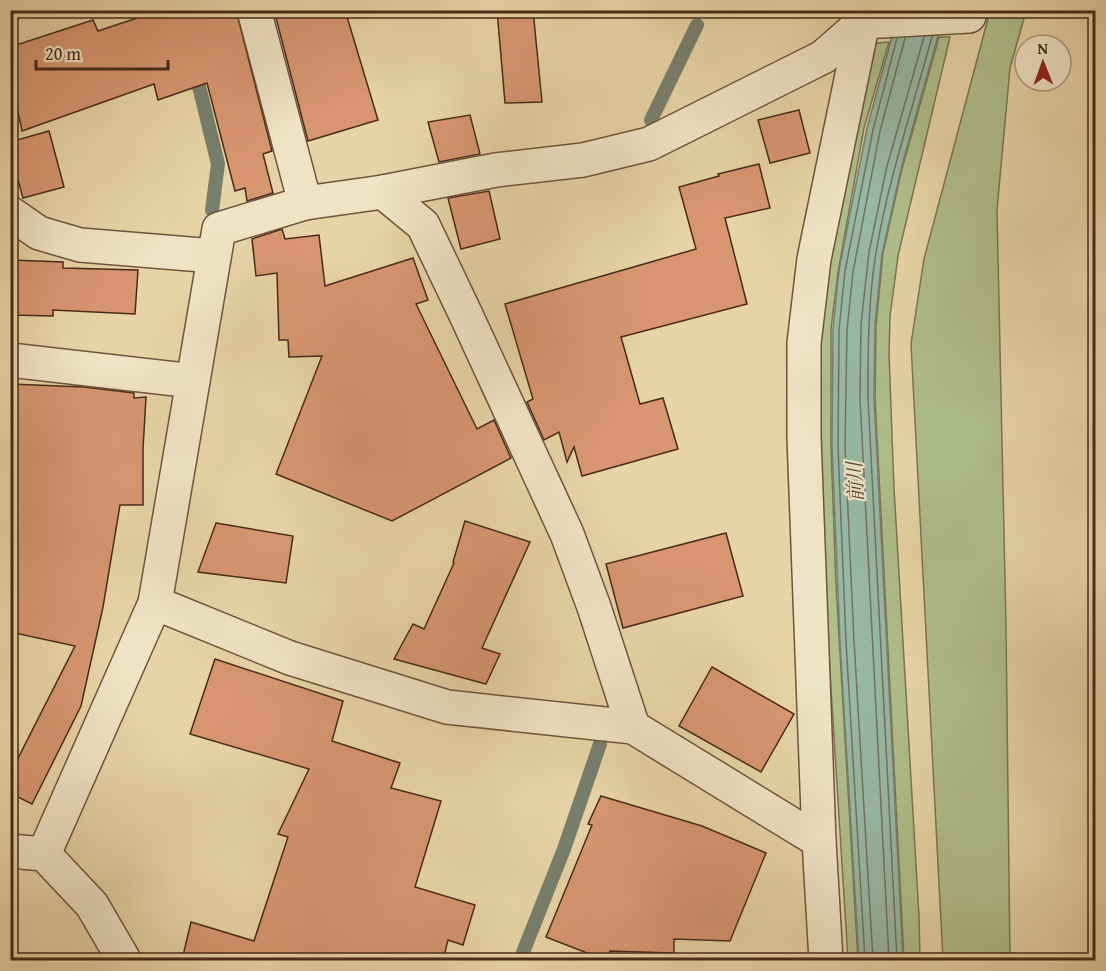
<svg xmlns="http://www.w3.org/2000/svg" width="1106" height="971" font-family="'Gentium Book Plus','Noto Serif JP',serif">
	<rect width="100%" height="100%" fill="#e7d4a6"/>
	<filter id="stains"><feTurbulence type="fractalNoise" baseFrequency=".00333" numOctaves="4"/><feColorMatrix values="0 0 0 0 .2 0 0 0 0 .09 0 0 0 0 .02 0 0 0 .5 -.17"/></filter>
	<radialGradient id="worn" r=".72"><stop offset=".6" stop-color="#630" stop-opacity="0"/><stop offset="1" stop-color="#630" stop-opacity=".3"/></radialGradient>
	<g fill="#afbe8b" stroke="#7c7453" stroke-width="1.5">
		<polygon points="990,11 1026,11 1010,68 997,210 1006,627 1010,960 943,960 911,344 924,259"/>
		<polygon points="939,37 950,37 898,256 890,316 889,354 894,488 919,916 920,960 904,960 875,398 876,326 883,253 902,169"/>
		<polygon points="889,42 864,128 838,272 831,329 831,447 836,585 858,960 848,960 827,625 818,430 820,311 875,46 877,43"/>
	</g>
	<polygon fill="#97b8a4" stroke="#777f6d" stroke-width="1.5" points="899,11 945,11 901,169 882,254 875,325 874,398 903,960 859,960 840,642 832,446 833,329 839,270 867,128"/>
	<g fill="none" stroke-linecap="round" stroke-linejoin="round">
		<g stroke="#707160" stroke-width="1.5">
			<polyline points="865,960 846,642 838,446 839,330 845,271 873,130 897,38"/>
			<polyline points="873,960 854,641 845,446 847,330 853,272 880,131 905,38"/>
			<polyline points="889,960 860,399 861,324 869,252 887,166 924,37"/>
			<path d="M897 960 868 398C868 350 868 301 876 253 888 179 913 108 932 36"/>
		</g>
		<g stroke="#777f6d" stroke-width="14">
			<polyline points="195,70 218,164 212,210"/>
			<polyline points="651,120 697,25"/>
			<polyline points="520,960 564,849 600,744"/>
		</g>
	</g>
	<g fill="#d79670" stroke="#482a1b" stroke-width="1.5">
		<polygon points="161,10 236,10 272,151 263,154 273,193 247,201 245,188 235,191 207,83 158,100 154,84 22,131 10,73 10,47 93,20 98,31"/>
		<polygon points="274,10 345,10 378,120 308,141"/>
		<polygon points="497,10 533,10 542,102 505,103"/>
		<polygon points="799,110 810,153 770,163 758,120"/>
		<polygon points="470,115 480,154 439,162 428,122"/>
		<polygon points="49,131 64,187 23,198 10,151 10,142"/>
		<polygon points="759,164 770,208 725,218 747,304 621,337 640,404 663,398 678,449 582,476 574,447 567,462 559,432 544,440 527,402 533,399 505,304 696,249 679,187 719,176 718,174"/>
		<polygon points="489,191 500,239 461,249 448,198"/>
		<polygon points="282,229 285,239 319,235 325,286 413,258 428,300 416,304 477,429 494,420 511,458 392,521 276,474 322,356 289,357 288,340 279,340 277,273 256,276 252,239"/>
		<polygon points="10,260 63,262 63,268 138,270 135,314 53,310 53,316 10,315"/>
		<polygon points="10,384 84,387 134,393 134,398 146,397 143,449 143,505 120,505 103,607 81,706 32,804 10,793 10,774 75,646 10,632"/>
		<polygon points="465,521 530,542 482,648 500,654 486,684 394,659 413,624 424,629 454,563 453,562"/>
		<polygon points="216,523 293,536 286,583 198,572"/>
		<polygon points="726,533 743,596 623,628 606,564"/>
		<polygon points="215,659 343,701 332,741 400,763 391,788 441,801 415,887 475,905 463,945 448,940 443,960 182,960 191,922 254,941 288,837 278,834 309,769 190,734"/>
		<polygon points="712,667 794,714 761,772 679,726"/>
		<polygon points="601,796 702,826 766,853 730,941 674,939 674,953 610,951 606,960 605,960 546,937 592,825 588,824"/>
	</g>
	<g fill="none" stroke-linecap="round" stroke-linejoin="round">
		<g stroke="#70543e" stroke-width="36">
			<g id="street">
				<polyline points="254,10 305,203"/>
				<polyline points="383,192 423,225 466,315 567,534 594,607 633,727"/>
				<polyline points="10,213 39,233 80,245 214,256"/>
				<polyline points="10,360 193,381"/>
				<polyline points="155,603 290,658 447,707 633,727 819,841"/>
				<polyline points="10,851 44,854 92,905 124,960"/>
				<polyline points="44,854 155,603 219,229 305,203 383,192 496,170 583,160 649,144 823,57 863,22 969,16 970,10"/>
				<polyline points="826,960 819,841 804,437 804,343 814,259 864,17"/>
			</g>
		</g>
		<use href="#street" stroke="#efe3c5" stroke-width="33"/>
	</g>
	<g text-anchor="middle" stroke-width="4.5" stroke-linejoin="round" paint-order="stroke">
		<g font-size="20" font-style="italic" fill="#584636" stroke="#efe3c5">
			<text transform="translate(855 482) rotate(-93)" y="7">前川</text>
		</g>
	</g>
	<rect width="1106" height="971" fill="none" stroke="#e7d4a6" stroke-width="36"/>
	<rect x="12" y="12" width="1082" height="947" fill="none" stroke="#482a1b" stroke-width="3"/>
	<rect x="18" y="18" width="1070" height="935" fill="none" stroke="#482a1b" stroke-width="1.5"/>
	<g transform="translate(1043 63) rotate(359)"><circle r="28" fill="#efe3c5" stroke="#ac9981" stroke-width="1.5"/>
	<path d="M0-4.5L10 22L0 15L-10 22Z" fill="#8f2418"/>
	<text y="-9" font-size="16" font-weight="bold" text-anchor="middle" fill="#482a1b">N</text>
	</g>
	<path d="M36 60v9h132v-9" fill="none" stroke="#482a1b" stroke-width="3"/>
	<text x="45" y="60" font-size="18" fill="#482a1b" stroke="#efe3c5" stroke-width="4.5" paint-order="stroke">20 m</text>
	<rect width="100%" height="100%" filter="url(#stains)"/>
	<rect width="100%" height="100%" fill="url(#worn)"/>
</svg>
